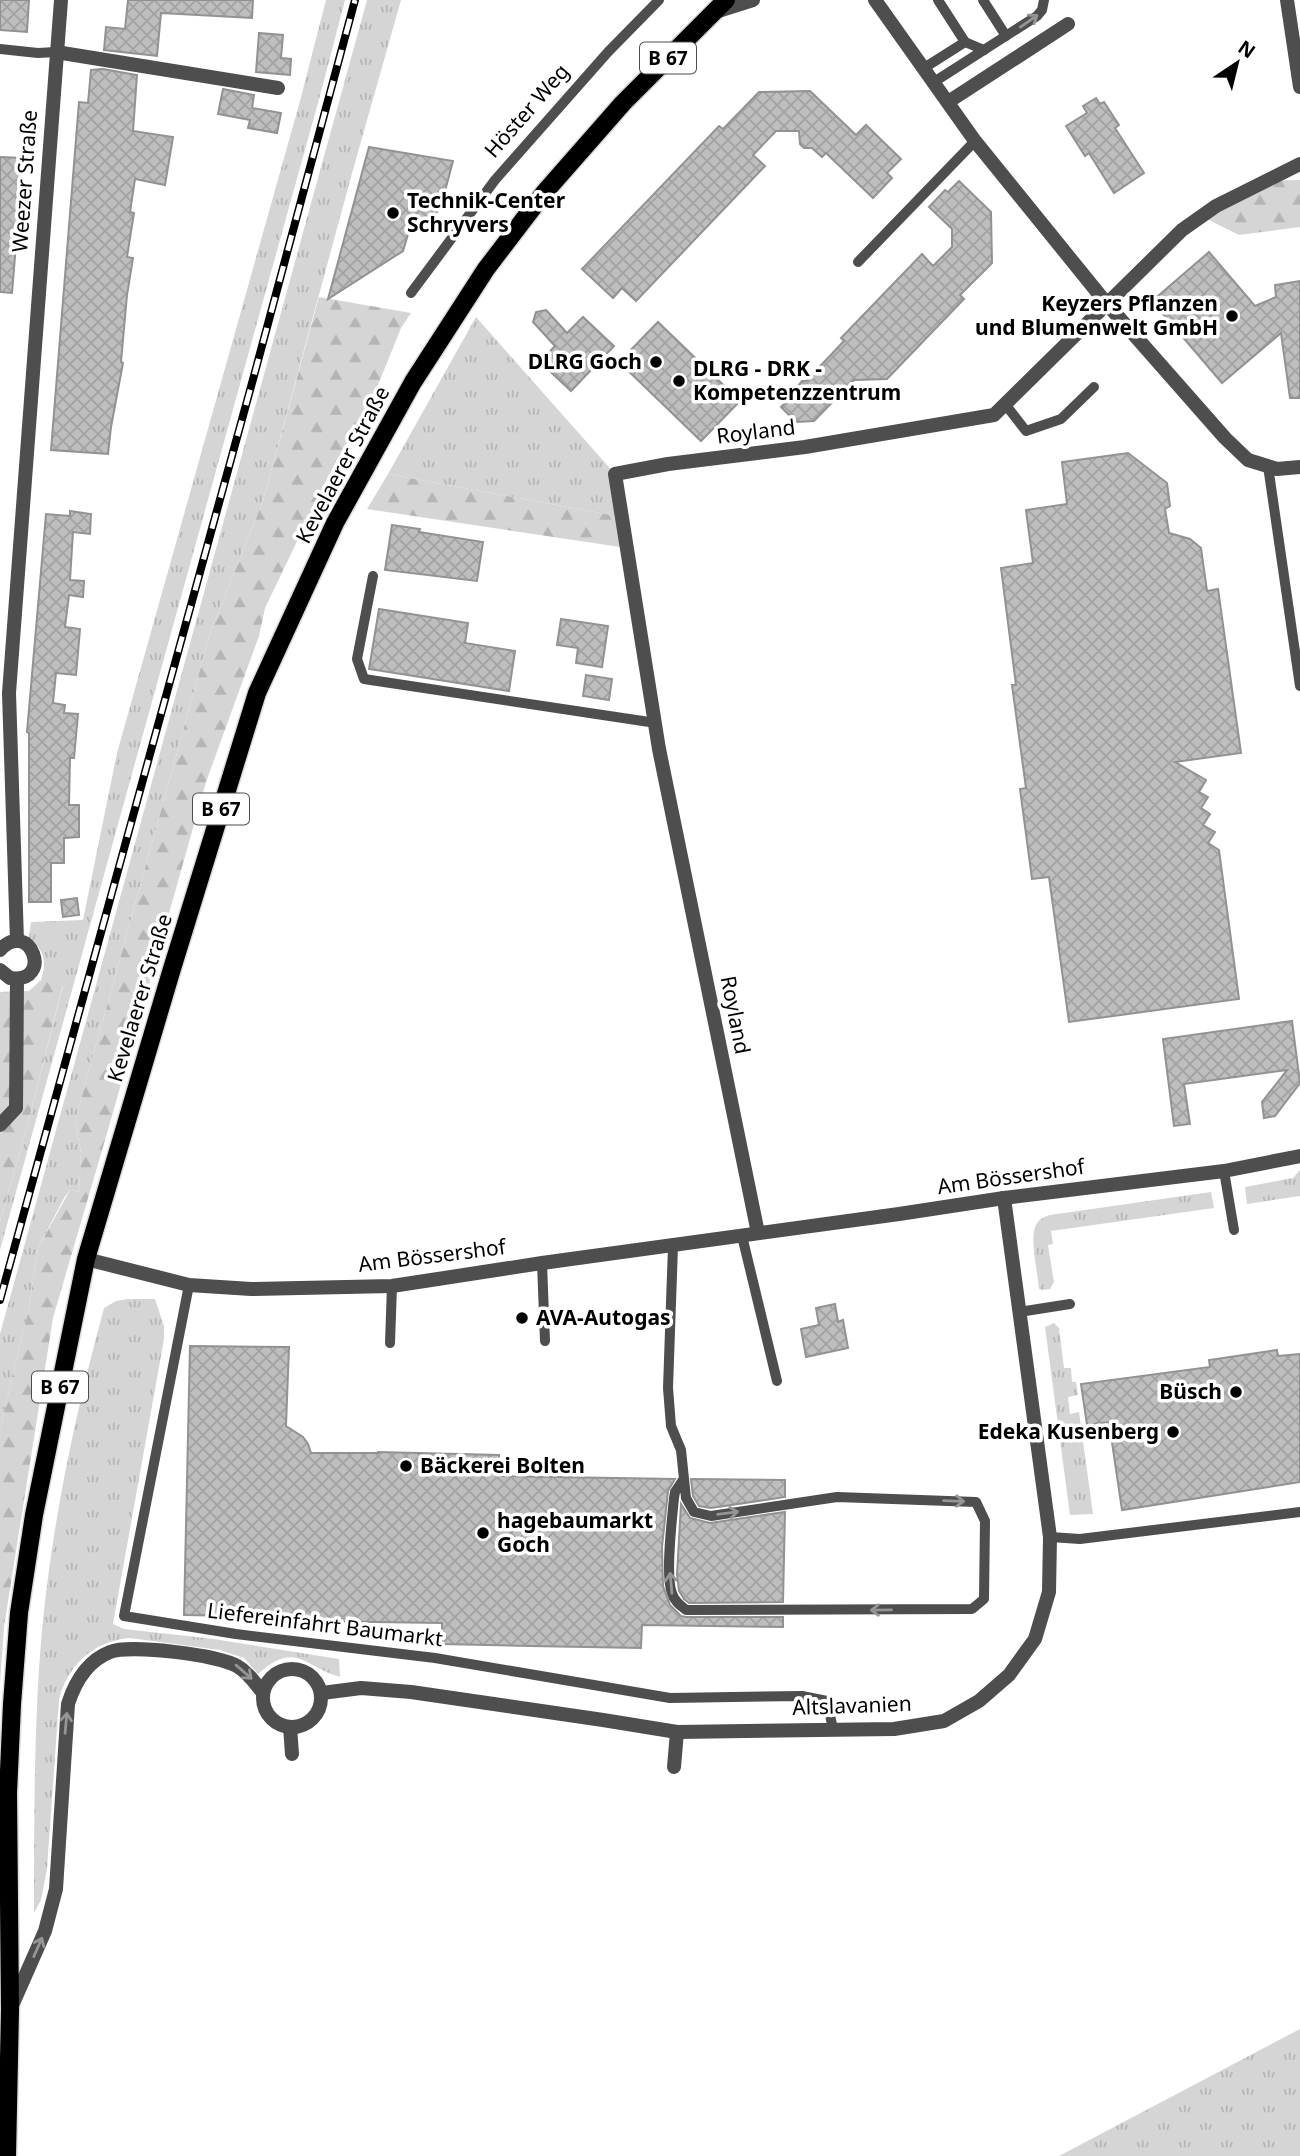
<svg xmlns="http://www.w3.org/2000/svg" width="1300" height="2156" font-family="'Noto Sans',sans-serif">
	<defs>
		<pattern id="grass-tufts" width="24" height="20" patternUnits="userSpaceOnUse" patternTransform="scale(1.75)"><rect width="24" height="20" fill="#d5d5d5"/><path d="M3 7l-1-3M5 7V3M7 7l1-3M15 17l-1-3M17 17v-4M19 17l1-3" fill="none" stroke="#b5b5b5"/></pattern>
		<pattern id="forest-firs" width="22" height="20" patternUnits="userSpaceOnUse" patternTransform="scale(1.75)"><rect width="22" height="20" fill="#d5d5d5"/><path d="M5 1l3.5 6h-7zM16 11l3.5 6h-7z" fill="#b5b5b5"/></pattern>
		<pattern id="building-cross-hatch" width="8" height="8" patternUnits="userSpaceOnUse" patternTransform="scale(1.75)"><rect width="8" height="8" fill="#bebebe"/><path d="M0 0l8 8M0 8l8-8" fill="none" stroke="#a2a2a2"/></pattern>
	</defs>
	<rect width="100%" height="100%" fill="#fff"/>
	<g fill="url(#grass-tufts)">
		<path d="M326 0H345L321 92 0 1250V1221L26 1130 63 986 41 980C47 962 45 951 29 938L31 922 83 920 117 753 300 101Z"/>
		<polygon points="367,0 401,0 351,177 263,501 211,630 75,1121 81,1153 79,1192 70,1190 64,1198 38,1248 29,1307 0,1429 0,1334"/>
		<polygon points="476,317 615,474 622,517 388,474"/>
		<polygon points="1300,1170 1300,1196 1247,1204 1245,1187 1293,1178"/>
		<path d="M1211 1192 1214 1208 1051 1231 1053 1244 1048 1245 1054 1282 1050 1289 1043 1290 1039 1289C1038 1273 1029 1238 1036 1225 1039 1219 1044 1217 1050 1215Z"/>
		<path d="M128 1299H155L164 1326V1339L113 1624 124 1629 214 1639 339 1659 340 1677C304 1667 296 1640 258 1674L244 1658 220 1650 130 1638C93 1641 67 1666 59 1700L47 1869 41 1900 34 1913C34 1831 34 1750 39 1668 47 1546 72 1426 104 1308L116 1301Z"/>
		<polygon points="1054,1323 1059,1328 1064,1368 1071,1368 1072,1382 1076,1382 1078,1395 1068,1397 1070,1414 1079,1412 1093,1514 1070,1515 1045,1327"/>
		<polygon points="1300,2029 1300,2156 1059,2156"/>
	</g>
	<g fill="url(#forest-firs)">
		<polygon points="1300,180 1300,227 1239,235 1201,216 1265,181"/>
		<polygon points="319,297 411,313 401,328 376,390 326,481 265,608 259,636 206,782 110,1123 53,1318 4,1627 0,1684 0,1429 29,1307 38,1248 70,1190 79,1192 81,1153 75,1121 211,630 263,501"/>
		<polygon points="388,474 622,517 627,548 367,509"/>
		<polygon points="41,980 63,985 26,1130 0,1221 0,992 29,991"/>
	</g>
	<g fill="url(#building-cross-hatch)" stroke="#929292" stroke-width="2">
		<polygon points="0,0 29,0 27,32 0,30"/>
		<polygon points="128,0 253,0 252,18 161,13 157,56 104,50 106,27 125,29"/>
		<polygon points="259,33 283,35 281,58 291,59 290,75 256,72"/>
		<polygon points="103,69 137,75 133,131 173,137 165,185 135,179 130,212 134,213 127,257 133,258 127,295 121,362 123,363 111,427 108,454 51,450 79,102 88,103 91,70"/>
		<polygon points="223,89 254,95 252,108 281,113 277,133 248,128 250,120 218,114"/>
		<polygon points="810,91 856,135 866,125 901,159 887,173 892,178 873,198 826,153 822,157 812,148 804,148 800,144 799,131 776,131 753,155 765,166 636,301 622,288 613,298 582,269 719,126 723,129 759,92"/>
		<polygon points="1096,98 1100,104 1104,102 1119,125 1115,128 1144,173 1114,193 1089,153 1085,156 1066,126 1087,113 1083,106"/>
		<polygon points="369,147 453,161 441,206 429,223 424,221 416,233 409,231 403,251 328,299"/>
		<polygon points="0,157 23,158 12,293 0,292"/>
		<polygon points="959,181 991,212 992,263 960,295 964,299 887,379 854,380 814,421 796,422 781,407 793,395 793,392 802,381 806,381 844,341 841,338 922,254 933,266 952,247 952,229 929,207 945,190 948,192"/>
		<polygon points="1209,252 1255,306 1276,297 1275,285 1300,281 1300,398 1290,398 1281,333 1222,383 1152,301"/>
		<polygon points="546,310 567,333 583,317 614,346 571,391 540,362 555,346 533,322 536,312"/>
		<polygon points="658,322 740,401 701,441 619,362"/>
		<polygon points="1128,453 1167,483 1170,506 1165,509 1169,533 1190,539 1201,548 1207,591 1218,589 1241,753 1175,762 1206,780 1199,792 1208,797 1201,808 1210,814 1203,825 1215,832 1208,843 1219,850 1239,999 1069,1022 1049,877 1032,879 1020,789 1026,788 1012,685 1016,685 1001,568 1033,563 1026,510 1067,504 1062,462"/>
		<polygon points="70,511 91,514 90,534 73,532 70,580 84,581 83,597 69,595 65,627 80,629 76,675 56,673 53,703 65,705 64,713 78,714 74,758 70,758 69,805 79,805 79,837 64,838 64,863 51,863 51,902 29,902 29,733 27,732 46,514 70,516"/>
		<polygon points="392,525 420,529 419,532 483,542 477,581 385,570"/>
		<polygon points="379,609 468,623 465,643 515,651 509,691 369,669"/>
		<polygon points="561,619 608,626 602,667 576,663 578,648 557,645"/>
		<polygon points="586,675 612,679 609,700 583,696"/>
		<polygon points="77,898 79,915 63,917 61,900"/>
		<polygon points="1292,1021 1300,1083 1275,1116 1264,1118 1262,1102 1287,1070 1184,1084 1190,1124 1174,1126 1163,1039"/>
		<polygon points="835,1304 838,1322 843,1320 848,1348 806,1357 801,1329 819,1325 816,1308"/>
		<polygon points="190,1346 289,1347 286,1426 303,1437 308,1444 311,1453 378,1453 378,1452 499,1455 499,1476 675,1479 668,1491 662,1547 663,1586 670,1605 681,1616 686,1617 783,1617 783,1627 642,1625 641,1648 530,1646 442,1644 442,1623 239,1620 238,1616 184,1615"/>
		<polygon points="1277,1350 1278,1356 1300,1354 1300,1482 1122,1510 1109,1422 1087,1425 1081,1384 1210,1367 1209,1360"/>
		<polygon points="691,1479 785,1480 785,1497 711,1508 699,1506 693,1496"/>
		<polygon points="681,1504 690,1518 710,1523 785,1512 783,1602 689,1603 684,1599 679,1591 677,1574"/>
	</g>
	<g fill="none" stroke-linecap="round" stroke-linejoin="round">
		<g stroke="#dbdbdb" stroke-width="21">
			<polyline id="primary" points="7,2156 10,2010 8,1793 12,1704 19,1613 34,1515 86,1259 171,972 257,693 335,523 413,382 486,269 544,193 623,103 726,0"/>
		</g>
		<g stroke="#4e4e4e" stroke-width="10">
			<polyline points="938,0 965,42 984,50"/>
			<polyline points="983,0 1006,36"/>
			<polyline points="0,49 38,53 56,52"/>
			<polyline points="924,68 965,42"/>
			<polyline points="934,82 1037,16 1042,10 1044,0"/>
			<polyline points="858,262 975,141"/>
			<polyline points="411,293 495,180 608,52 659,0"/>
			<polyline points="1005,404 1026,431 1061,419 1094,387"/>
			<polyline points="1268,466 1300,686"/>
			<polyline points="373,576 357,659 364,679 656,723"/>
			<polyline points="1224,1171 1234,1230"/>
			<polyline points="742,1236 777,1381"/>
			<path d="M673 1246 668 1388 671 1426 681 1450 686 1498 694 1512 711 1516 837 1497 976 1502 985 1521 984 1599 972 1609 686 1610C680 1605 674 1601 672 1593 665 1577 672 1519 674 1498L675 1492 683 1480"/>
			<polyline points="542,1263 545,1341"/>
			<polyline points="189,1285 124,1616 236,1634 435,1658 670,1698 802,1696 827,1701 833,1729"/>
			<polyline points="1019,1312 1070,1304"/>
			<polyline points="390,1343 392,1286"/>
			<polyline points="1050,1537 1080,1539 1300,1512"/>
		</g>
		<g stroke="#4e4e4e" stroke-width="14">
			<polyline points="875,0 975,141 1107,304 1225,438 1248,460 1277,469 1300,467"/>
			<polyline points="1287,0 1300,87"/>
			<polyline points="715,12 753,0"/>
			<polyline points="56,52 278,88"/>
			<polyline points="948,102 1068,24"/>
			<polyline points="17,941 9,693 61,0"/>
			<path d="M0 950C30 917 55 984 10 978L0 970"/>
			<polyline points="0,1125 16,1108 17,979"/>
			<polyline points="758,1233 659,749 615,474 668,464 805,447 994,415 1182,230 1216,206 1300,164"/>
			<polyline points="86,1259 189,1285 251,1289 392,1286 542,1263 899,1214 1004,1198 1224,1171 1300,1156"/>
			<circle cx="292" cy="1698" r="29"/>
			<polyline points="322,1693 361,1688 411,1692 603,1720 677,1732 894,1729 944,1721 979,1701 1009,1675 1035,1639 1049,1592 1050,1537 1004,1198"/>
			<polyline points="290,1727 292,1754"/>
			<polyline points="674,1767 677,1732"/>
			<path d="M11 2008 45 1931 56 1889 68 1704C75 1682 87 1661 110 1652 130 1644 219 1655 237 1666 248 1672 255 1683 263 1693"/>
		</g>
		<use href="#primary" stroke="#000" stroke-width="18"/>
		<g stroke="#000" stroke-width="8">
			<polyline id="rail" points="0,1300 255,372 355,0"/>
		</g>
		<use href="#rail" stroke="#fff" stroke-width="5" stroke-dasharray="16" stroke-linecap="butt"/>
	</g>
	<defs><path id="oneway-shaft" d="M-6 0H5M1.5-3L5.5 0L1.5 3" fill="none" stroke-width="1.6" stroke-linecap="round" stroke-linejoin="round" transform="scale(1.75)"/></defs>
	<g stroke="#959595">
		<use href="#oneway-shaft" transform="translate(1029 21) rotate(-35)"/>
		<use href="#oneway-shaft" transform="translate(954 1501) rotate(2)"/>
		<use href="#oneway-shaft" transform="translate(728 1513) rotate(-8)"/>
		<use href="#oneway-shaft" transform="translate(671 1583) rotate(-95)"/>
		<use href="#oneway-shaft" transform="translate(881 1610) rotate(179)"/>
		<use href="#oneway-shaft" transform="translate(244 1672) rotate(41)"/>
		<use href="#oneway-shaft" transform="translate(66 1723) rotate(-85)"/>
		<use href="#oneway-shaft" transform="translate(38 1947) rotate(-66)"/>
	</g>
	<g fill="#000" stroke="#fff" stroke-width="2.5">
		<circle cx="393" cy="213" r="7"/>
		<circle cx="1232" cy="316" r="7"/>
		<circle cx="656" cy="362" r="7"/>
		<circle cx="679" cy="381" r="7"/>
		<circle cx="522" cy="1318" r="7"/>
		<circle cx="1236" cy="1392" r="7"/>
		<circle cx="1173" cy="1432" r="7"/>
		<circle cx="406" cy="1466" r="7"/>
		<circle cx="483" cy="1533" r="7"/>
	</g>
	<g text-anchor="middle" stroke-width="7" stroke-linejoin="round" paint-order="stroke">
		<g fill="#fff" stroke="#4c4c4c" stroke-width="2">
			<rect x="640" y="42.5" width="56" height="31" rx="5"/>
			<rect x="193" y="793.5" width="56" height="31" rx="5"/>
			<rect x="32" y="1371.5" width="56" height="31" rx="5"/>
		</g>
		<g font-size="19" font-weight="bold" fill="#000">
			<text x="668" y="65">B 67</text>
			<text x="221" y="816">B 67</text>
			<text x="60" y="1394">B 67</text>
		</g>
		<g font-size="21" fill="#000" stroke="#fff">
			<text transform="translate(527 111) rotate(-49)" y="7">Höster Weg</text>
			<text transform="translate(25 181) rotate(-86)" y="7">Weezer Straße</text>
			<text transform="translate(756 432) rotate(-7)" y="7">Royland</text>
			<text transform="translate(343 465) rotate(-62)" y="7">Kevelaerer Straße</text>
			<text transform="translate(140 998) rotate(-73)" y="7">Kevelaerer Straße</text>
			<text transform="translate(735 1015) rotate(79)" y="7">Royland</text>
			<text transform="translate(1011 1177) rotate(-8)" y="7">Am Bössershof</text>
			<text transform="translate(432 1256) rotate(-7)" y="7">Am Bössershof</text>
			<text transform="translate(325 1625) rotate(7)" y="7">Liefereinfahrt Baumarkt</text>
			<text transform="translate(852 1706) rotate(-2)" y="7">Altslavanien</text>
		</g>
		<g font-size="21" font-weight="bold" fill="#000" stroke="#fff" text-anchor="start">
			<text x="407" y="208">Technik-Center<tspan x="407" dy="24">Schryvers</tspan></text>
			<text x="1218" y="311" text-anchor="end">Keyzers Pflanzen<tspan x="1218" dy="24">und Blumenwelt GmbH</tspan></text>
			<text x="642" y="369" text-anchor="end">DLRG Goch</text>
			<text x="693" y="376">DLRG - DRK -<tspan x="693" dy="24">Kompetenzzentrum</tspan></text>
			<text x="536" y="1325">AVA-Autogas</text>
			<text x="1222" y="1399" text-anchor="end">Büsch</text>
			<text x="1159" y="1439" text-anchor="end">Edeka Kusenberg</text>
			<text x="420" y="1473">Bäckerei Bolten</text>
			<text x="497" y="1528">hagebaumarkt<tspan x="497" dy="24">Goch</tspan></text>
		</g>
	</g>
	<g transform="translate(1237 63) rotate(35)" stroke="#ffffff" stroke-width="5" paint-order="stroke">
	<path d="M0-5L12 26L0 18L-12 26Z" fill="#000000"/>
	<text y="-10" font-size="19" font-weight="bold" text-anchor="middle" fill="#000000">N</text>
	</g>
</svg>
